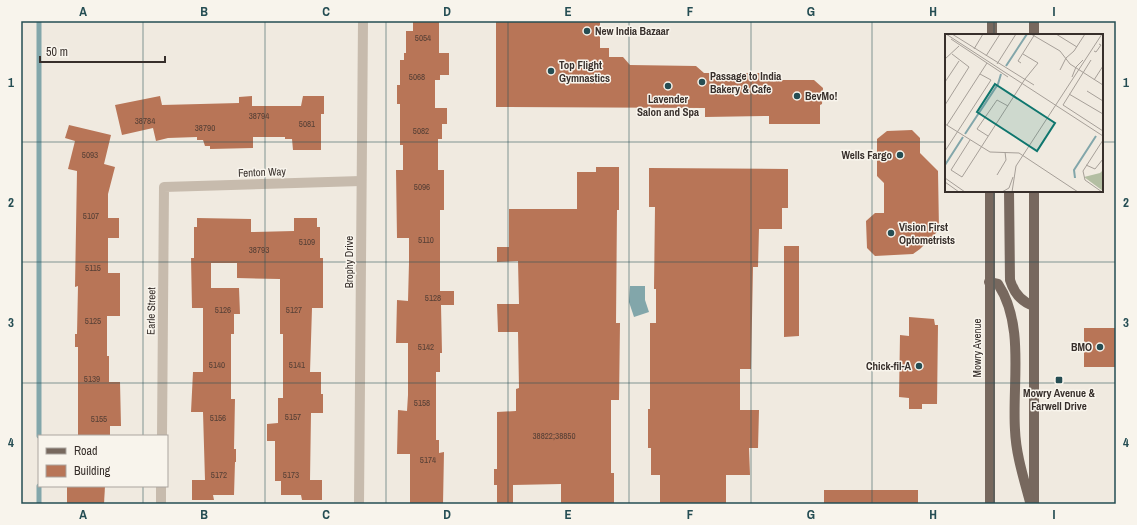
<svg xmlns="http://www.w3.org/2000/svg" width="1137" height="525" font-family="'Archivo Narrow',sans-serif">
	<rect width="100%" height="100%" fill="#f0eae0"/>
	<polygon fill="#82a6aa" points="630,286 645,286 645,300 649,312 634,317 629,302"/>
	<g fill="none" stroke-linecap="round" stroke-linejoin="round">
		<g stroke="#82a6aa" stroke-width="5">
			<polyline points="39,21 39,436"/>
			<polyline points="39,504 39,486"/>
		</g>
	</g>
	<g fill="#b87557">
		<polygon points="413,21 439,21 439,53 449,53 449,75 440,75 440,80 435,80 435,108 447,108 447,124 442,124 442,139 438,139 438,170 444,170 444,210 440,210 440,291 454,291 454,305 441,305 442,353 440,353 440,372 436,372 436,440 439,440 439,453 444,452 443,504 410,504 410,454 397,454 398,410 407,411 408,395 408,343 396,343 397,300 408,301 409,263 409,238 397,238 396,170 403,170 403,145 400,145 400,104 397,104 397,85 400,85 400,60 404,60 404,53 406,53 406,31 413,31"/>
		<polygon points="496,21 600,21 600,48 609,48 609,57 623,57 630,65 696,66 704,73 762,73 769,80 814,80 823,88 822,104 820,105 820,124 769,124 769,116 705,117 705,108 496,107"/>
		<polygon points="160,96 162,105 239,103 239,97 252,96 252,106 301,106 303,96 324,96 324,114 321,114 321,150 293,150 292,139 285,139 285,137 253,137 253,148 210,149 210,146 205,146 203,140 197,140 197,137 168,138 156,141 153,128 122,135 115,105"/>
		<polygon points="69,125 111,135 104,164 115,167 108,194 108,218 119,218 119,238 108,238 108,273 120,273 120,316 107,316 107,356 109,356 109,382 120,382 121,426 110,426 110,436 78,436 78,347 75,347 75,334 77,334 78,286 75,287 77,171 68,169 75,141 65,138"/>
		<polygon points="912,130 920,138 920,153 938,171 939,230 920,249 913,254 875,256 867,248 866,221 875,213 884,213 884,183 877,176 877,139 887,131"/>
		<polygon points="596,167 619,167 619,210 617,210 616,323 620,323 619,400 611,400 611,473 614,473 614,504 561,504 561,484 513,485 513,504 497,504 497,485 494,485 494,469 497,469 497,412 516,411 516,389 519,388 518,332 498,332 497,304 519,304 518,261 497,262 497,247 509,247 509,209 577,209 577,172 596,172"/>
		<polygon points="649,168 788,169 788,208 782,208 782,229 759,229 758,267 753,267 751,369 740,369 740,410 759,410 758,448 749,448 750,475 726,475 726,504 660,504 660,475 651,475 651,448 648,448 648,409 650,409 650,323 656,323 656,289 654,289 655,207 649,207"/>
		<polygon points="197,218 251,219 251,232 294,231 294,218 317,218 317,227 320,227 320,258 323,258 323,308 312,308 310,372 321,372 321,394 323,394 323,413 311,413 310,480 322,480 322,500 302,500 301,495 281,495 281,481 275,481 275,441 267,441 267,424 278,423 278,398 283,398 283,334 280,334 280,279 237,278 237,263 211,263 211,288 239,288 240,314 234,314 234,334 231,334 231,399 235,399 234,449 236,449 236,462 235,462 234,495 213,495 214,500 192,500 192,480 205,480 203,412 191,412 193,372 203,372 203,308 192,308 191,258 194,258 194,227 197,227"/>
		<polygon points="784,246 799,246 799,336 784,337"/>
		<polygon points="909,317 934,319 935,325 938,325 937,404 922,404 922,409 909,409 909,398 899,397 900,335 909,336"/>
		<rect x="1084" y="328" width="32" height="39"/>
		<polygon points="67,486 105,486 104,504 67,504"/>
		<rect x="824" y="490" width="94" height="14"/>
	</g>
	<g fill="none" stroke-linecap="round" stroke-linejoin="round">
		<g stroke="#c7bbad" stroke-width="10">
			<polyline points="162,436 164,187 361,181"/>
			<polyline points="161,504 161,486"/>
			<polyline points="359,504 363,21"/>
		</g>
		<g stroke="#77685e" stroke-width="10">
			<polyline points="992,35 992,21"/>
			<polyline points="1034,35 1034,21"/>
			<polyline points="990,191 990,504"/>
			<path d="M1009 191 1010 280C1014 293 1021 302 1034 306"/>
			<polyline points="1034,191 1034,504"/>
			<path d="M989 282 998 284C1025 325 1012 383 1015 430 1016 455 1024 479 1030 502"/>
		</g>
	</g>
	<path fill="none" stroke="#254d53" stroke-width="1" stroke-opacity="0.55" d="M143 21V436M265 21V504M386 21V504M508 21V504M629 21V504M751 21V504M872 21V504M994 21V35M21 142H946M1102 142H1116M994 191V504M21 262H1116M21 383H1116M143 486V504"/>
	<g fill="#254d53" stroke="#f8f4ec" stroke-width="1.5">
		<circle cx="587" cy="31" r="4"/>
		<circle cx="551" cy="71" r="4"/>
		<circle cx="702" cy="82" r="4"/>
		<circle cx="668" cy="86" r="4"/>
		<circle cx="797" cy="96" r="4"/>
		<circle cx="900" cy="155" r="4"/>
		<circle cx="891" cy="233" r="4"/>
		<circle cx="1100" cy="347" r="4"/>
		<circle cx="919" cy="366" r="4"/>
		<rect x="1055" y="376" width="8" height="8" rx="2"/>
	</g>
	<g text-anchor="middle" stroke-width="3" stroke-linejoin="round" paint-order="stroke">
		<g font-size="9" fill="#574036">
			<text x="423" y="41">5054</text>
			<text x="417" y="80">5068</text>
			<text x="259" y="119">38794</text>
			<text x="145" y="124">38784</text>
			<text x="307" y="127">5081</text>
			<text x="205" y="131">38790</text>
			<text x="421" y="134">5082</text>
			<text x="90" y="158">5093</text>
			<text x="422" y="190">5096</text>
			<text x="91" y="219">5107</text>
			<text x="426" y="243">5110</text>
			<text x="307" y="245">5109</text>
			<text x="259" y="253">38793</text>
			<text x="93" y="271">5115</text>
			<text x="433" y="301">5128</text>
			<text x="223" y="313">5126</text>
			<text x="294" y="313">5127</text>
			<text x="93" y="324">5125</text>
			<text x="426" y="350">5142</text>
			<text x="217" y="368">5140</text>
			<text x="297" y="368">5141</text>
			<text x="92" y="382">5139</text>
			<text x="422" y="406">5158</text>
			<text x="293" y="420">5157</text>
			<text x="218" y="421">5156</text>
			<text x="99" y="422">5155</text>
			<text x="554" y="439">38822;38850</text>
			<text x="428" y="463">5174</text>
			<text x="219" y="478">5172</text>
			<text x="291" y="478">5173</text>
		</g>
		<g font-size="11" font-weight="bold" fill="#372f2b" stroke="#f8f4ec" text-anchor="start">
			<text x="595" y="35">New India Bazaar</text>
			<text x="559" y="69">Top Flight<tspan x="559" dy="13">Gymnastics</tspan></text>
			<text x="710" y="80">Passage to India<tspan x="710" dy="13">Bakery &amp; Cafe</tspan></text>
			<text x="805" y="100">BevMo!</text>
			<text x="668" y="103" text-anchor="middle">Lavender<tspan x="668" dy="13">Salon and Spa</tspan></text>
			<text x="892" y="159" text-anchor="end">Wells Fargo</text>
			<text x="899" y="231">Vision First<tspan x="899" dy="13">Optometrists</tspan></text>
			<text x="1092" y="351" text-anchor="end">BMO</text>
			<text x="911" y="370" text-anchor="end">Chick-fil-A</text>
			<text x="1059" y="397" text-anchor="middle">Mowry Avenue &amp;<tspan x="1059" dy="13">Farwell Drive</tspan></text>
		</g>
		<g font-size="11" fill="#372f2b" stroke="#f8f4ec">
			<text transform="translate(262 172) rotate(-2)" y="4">Fenton Way</text>
			<text transform="translate(349 262) rotate(-90)" y="4">Brophy Drive</text>
			<text transform="translate(151 311) rotate(-89)" y="4">Earle Street</text>
			<text transform="translate(977 348) rotate(-90)" y="4">Mowry Avenue</text>
		</g>
	</g>
	<g transform="translate(945 34)">
		<rect width="158" height="158" fill="#f0eae0"/>
		<path d="M158 136V157L139 143 155 139Z" fill="#b3bea2"/>
		<path fill="none" stroke="#82a6aa" stroke-width="2" d="M61 32 82 0M20 100 53 50 56 40M0 131 18 103M130 144 129 136 151 102"/>
		<path fill="none" stroke="#a69f98" stroke-width="1" d="M1 0 158 102M7 0 89 51M86 0 115 17 125 30 158 51M111 0 132 13M6 5 63 43M29 15 38 0M149 17 151 18 156 11 154 10M41 22 55 0M0 25 14 12M146 26 118 71 158 97M76 29 73 27 90 0M52 30 71 0M115 36 121 24 129 17 140 0M127 43 131 33 138 26M149 46 158 32M0 48 14 27M142 57 158 67M124 60 158 80M0 71 24 33 7 20M0 90 45 118 74 119 133 158M2 91 42 29M43 102 32 95 52 66 63 72M25 106 6 136 17 143 80 45 93 29 78 20M0 117 46 46 35 40M141 131 150 135 158 125M52 141 61 126 60 118M0 144 20 158M0 148 14 158M57 158 64 154 68 143M67 158 71 132 157 0M157 158 140 146 138 137 158 106"/>
		<path fill="#0f766e" fill-opacity="0.15" stroke="#0f766e" stroke-width="2" d="M50 50 110 89 92 117 32 78Z"/>
		<rect width="158" height="158" fill="none" stroke="#372f2b" stroke-width="2"/>
	</g>
	<rect width="1137" height="525" fill="none" stroke="#f8f4ec" stroke-width="44"/>
	<rect x="38" y="435" width="130" height="52" fill="#f8f4ec" stroke="#aba59f"/>
	<rect x="46" y="448" width="20" height="6" fill="#77685e" stroke="#aba59f"/>
	<text x="74" y="455" font-size="12" fill="#372f2b">Road</text>
	<rect x="46" y="465" width="20" height="12" fill="#b87557" stroke="#aba59f"/>
	<text x="74" y="475" font-size="12" fill="#372f2b">Building</text>
	<path d="M40 56v6h125v-6" fill="none" stroke="#372f2b" stroke-width="2"/>
	<text x="46" y="56" font-size="12" fill="#372f2b" stroke="#f8f4ec" stroke-width="3" paint-order="stroke">50 m</text>
	<rect x="22" y="22" width="1093" height="481" fill="none" stroke="#254d53" stroke-width="1.5"/>
	<g font-size="13" text-anchor="middle" font-weight="bold" fill="#254d53">
		<text x="83" y="16">A</text>
		<text x="204" y="16">B</text>
		<text x="326" y="16">C</text>
		<text x="447" y="16">D</text>
		<text x="568" y="16">E</text>
		<text x="690" y="16">F</text>
		<text x="811" y="16">G</text>
		<text x="933" y="16">H</text>
		<text x="1054" y="16">I</text>
		<text x="11" y="87">1</text>
		<text x="1126" y="87">1</text>
		<text x="11" y="207">2</text>
		<text x="1126" y="207">2</text>
		<text x="11" y="327">3</text>
		<text x="1126" y="327">3</text>
		<text x="11" y="447">4</text>
		<text x="1126" y="447">4</text>
		<text x="83" y="519">A</text>
		<text x="204" y="519">B</text>
		<text x="326" y="519">C</text>
		<text x="447" y="519">D</text>
		<text x="568" y="519">E</text>
		<text x="690" y="519">F</text>
		<text x="811" y="519">G</text>
		<text x="933" y="519">H</text>
		<text x="1054" y="519">I</text>
	</g>
</svg>
